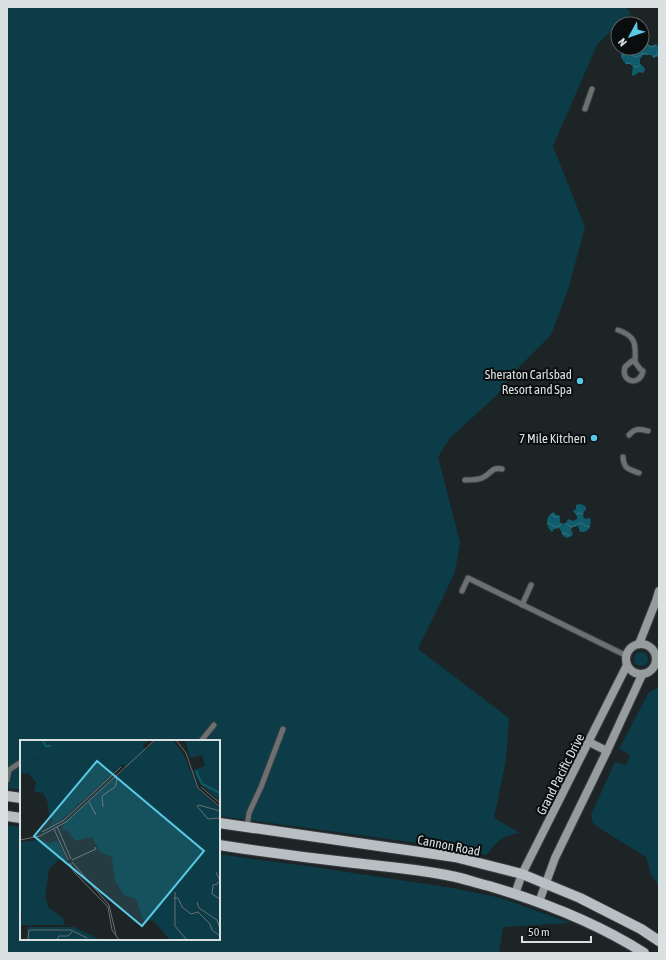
<svg xmlns="http://www.w3.org/2000/svg" width="666" height="960" font-family="'Asap Condensed',sans-serif">
	<defs>
		<pattern id="water-waves" width="16" height="10" patternUnits="userSpaceOnUse"><rect width="16" height="10" fill="#115c6c"/><path d="M0 5q4-4 8 0t8 0" fill="none" stroke="#337381"/></pattern>
	</defs>
	<rect width="100%" height="100%" fill="#1d2426"/>
	<g fill="#0b3c47">
		<path d="M7 7H626L631 14 598 43 553 146 585 227 568 290 551 335 516 370 497 395 450 438 438 457 460 542 455 572 418 649 509 718 506 760 494 818 520 833C503 835 496 842 487 855L448 847 219 816V741H21V790L7 788Z"/>
		<circle cx="641" cy="659" r="7"/>
		<polygon points="659,687 659,899 658,885 651,874 646,857 598,827 593,823 591,815 615,762 626,765 630,755 619,749 649,692"/>
		<polygon points="7,825 21,827 21,939 219,939 219,854 252,859 307,866 453,888 501,898 570,923 503,927 499,953 7,953"/>
	</g>
	<g fill="url(#water-waves)">
		<path d="M642 37C647 38 646 41 648 44L651 46 656 44 659 47V56L654 58 651 55H643L640 59V64L644 67 645 70 643 73 639 72 635 75 633 76 632 74 633 66 630 64H626C621 59 619 54 623 48H642Z"/>
		<path d="M581 504 586 507V510L584 511 583 516 585 519 590 518C592 525 589 533 580 532L578 526 573 527 571 529 573 535 567 538 563 536 560 529 559 528 554 529 552 532C545 526 545 516 554 512L556 515 560 516C561 520 557 522 563 524L566 523 568 519 573 521 577 519V516L573 511 576 509V505Z"/>
	</g>
	<g fill="none" stroke-linecap="round" stroke-linejoin="round">
		<g stroke="#383e40" stroke-width="7">
			<g id="lane">
				<polyline points="585,109 592,89"/>
				<path d="M618 330C636 336 636 344 635 362"/>
				<path d="M632 361 635 362 640 369 643 371C640 387 620 382 625 367Z"/>
				<path d="M629 435C635 428 639 429 648 431"/>
				<path d="M623 457C624 469 628 469 639 473"/>
				<path d="M465 480C471 480 477 480 482 478 490 475 492 466 502 469"/>
				<polyline points="462,591 468,578 627,656"/>
				<polyline points="522,605 531,585"/>
				<polyline points="201,741 214,725"/>
				<polyline points="7,780 9,770 21,762"/>
				<polyline points="247,827 249,813 261,787 283,729"/>
			</g>
		</g>
		<g stroke="#383e40" stroke-width="10">
			<g id="secondary">
				<circle cx="641" cy="659" r="15"/>
				<polyline points="639,644 656,601 659,591"/>
				<polyline points="589,742 607,751"/>
				<polyline points="515,894 522,874 627,665"/>
				<polyline points="539,902 555,858 607,751 642,675"/>
			</g>
		</g>
		<g stroke="#383e40" stroke-width="12">
			<g id="primary">
				<polyline points="7,796 21,798"/>
				<polyline points="7,816 21,818"/>
				<polyline points="219,823 455,857 522,874 580,898 641,929 659,941"/>
				<path d="M219 845C264 852 309 858 354 863 387 867 419 869 451 876 463 878 476 883 489 886 543 902 597 923 644 953"/>
			</g>
		</g>
		<use href="#lane" stroke="#6d7071" stroke-width="5"/>
		<use href="#secondary" stroke="#979d9f" stroke-width="8"/>
		<use href="#primary" stroke="#b8bfc2" stroke-width="10"/>
	</g>
	<g fill="#58c8e4" stroke="#0a0d0e" stroke-width="1.5">
		<circle cx="580" cy="381" r="4"/>
		<circle cx="594" cy="438" r="4"/>
	</g>
	<g text-anchor="middle" stroke-width="4" stroke-linejoin="round" paint-order="stroke">
		<g font-size="13" fill="#dbe0e1" stroke="#0a0d0e" text-anchor="end">
			<text x="572" y="379">Sheraton Carlsbad<tspan x="572" dy="15">Resort and Spa</tspan></text>
			<text x="586" y="443">7 Mile Kitchen</text>
		</g>
		<g font-size="13" fill="#dbe0e1" stroke="#0a0d0e">
			<text transform="translate(560 774) rotate(-63)" y="5">Grand Pacific Drive</text>
			<text transform="translate(449 845) rotate(11)" y="5">Cannon Road</text>
		</g>
	</g>
	<g transform="translate(20 740)">
		<rect width="200" height="200" fill="#1d2426"/>
		<path d="M85 0H128L123 6 126 10 136 0H153L164 15 178 49 200 69V200H150L134 181 123 180 116 159 104 155 95 141 92 117 80 112 72 97 56 101 46 90 42 91 43 85 106 28 103 24 42 79 28 88 33 81 29 75 27 60 23 53 14 52 16 42 9 34 0 33V9L13 20 38 16ZM165 0H200V62L178 41 173 30 185 26 182 15 170 18ZM20 100 28 103 38 101 46 119 43 122 41 119 38 120 29 129 25 157 29 168 43 178 45 185H0V177L3 176 0 171V102Z" fill="#0b3c47"/>
		<path d="M0 0H85L38 16 13 20 0 9Z" fill="#0b3c47"/>
		<path d="M7 187H54L81 200H7Z" fill="#0b3c47"/>
		<path fill="none" stroke="#115c6c" stroke-width="2" d="M22 0 26 6H31M176 31 182 44 200 53"/>
		<path fill="none" stroke="#696f71" stroke-width="1" d="M156 0 166 13 178 48 200 67M181 47 200 63M69 62 76 75M83 67 82 56 95 47 97 40 95 37M200 71 179 65 177 66 188 79 200 78M37 86 51 119M34 89 48 120M22 92 44 80 101 27M0 100 20 96 46 82 135 0M52 120 76 109 75 107M52 122 89 165 96 195M50 123 54 132 88 167 92 190 99 200M196 132 200 141 197 143M198 144 193 145 192 154 200 159M155 152V185M154 158H158L162 167 171 174 178 172 190 184 192 190 200 196M177 162 179 168 197 180 200 189M154 185 167 200M8 200 9 190H51L67 198M37 200 39 196H48L52 192"/>
		<path fill="#58c8e4" fill-opacity="0.15" stroke="#58c8e4" stroke-width="2" d="M77 21 184 111 122 186 14 96Z"/>
		<rect width="200" height="200" fill="none" stroke="#dbe0e1" stroke-width="2"/>
	</g>
	<rect width="666" height="960" fill="none" stroke="#dbe0e1" stroke-width="16"/>
	<g transform="translate(630 36) rotate(230)"><circle r="19" fill="#0a0d0e" stroke="#5e6162"/>
	<path d="M0-3L7 15L0 10L-7 15Z" fill="#58c8e4"/>
	<text y="-6" font-size="11" font-weight="bold" text-anchor="middle" fill="#dbe0e1">N</text>
	</g>
	<path d="M522 936v6h69v-6" fill="none" stroke="#dbe0e1" stroke-width="2"/>
	<text x="528" y="936" font-size="12" fill="#dbe0e1" stroke="#0a0d0e" stroke-width="3" paint-order="stroke">50 m</text>
</svg>
